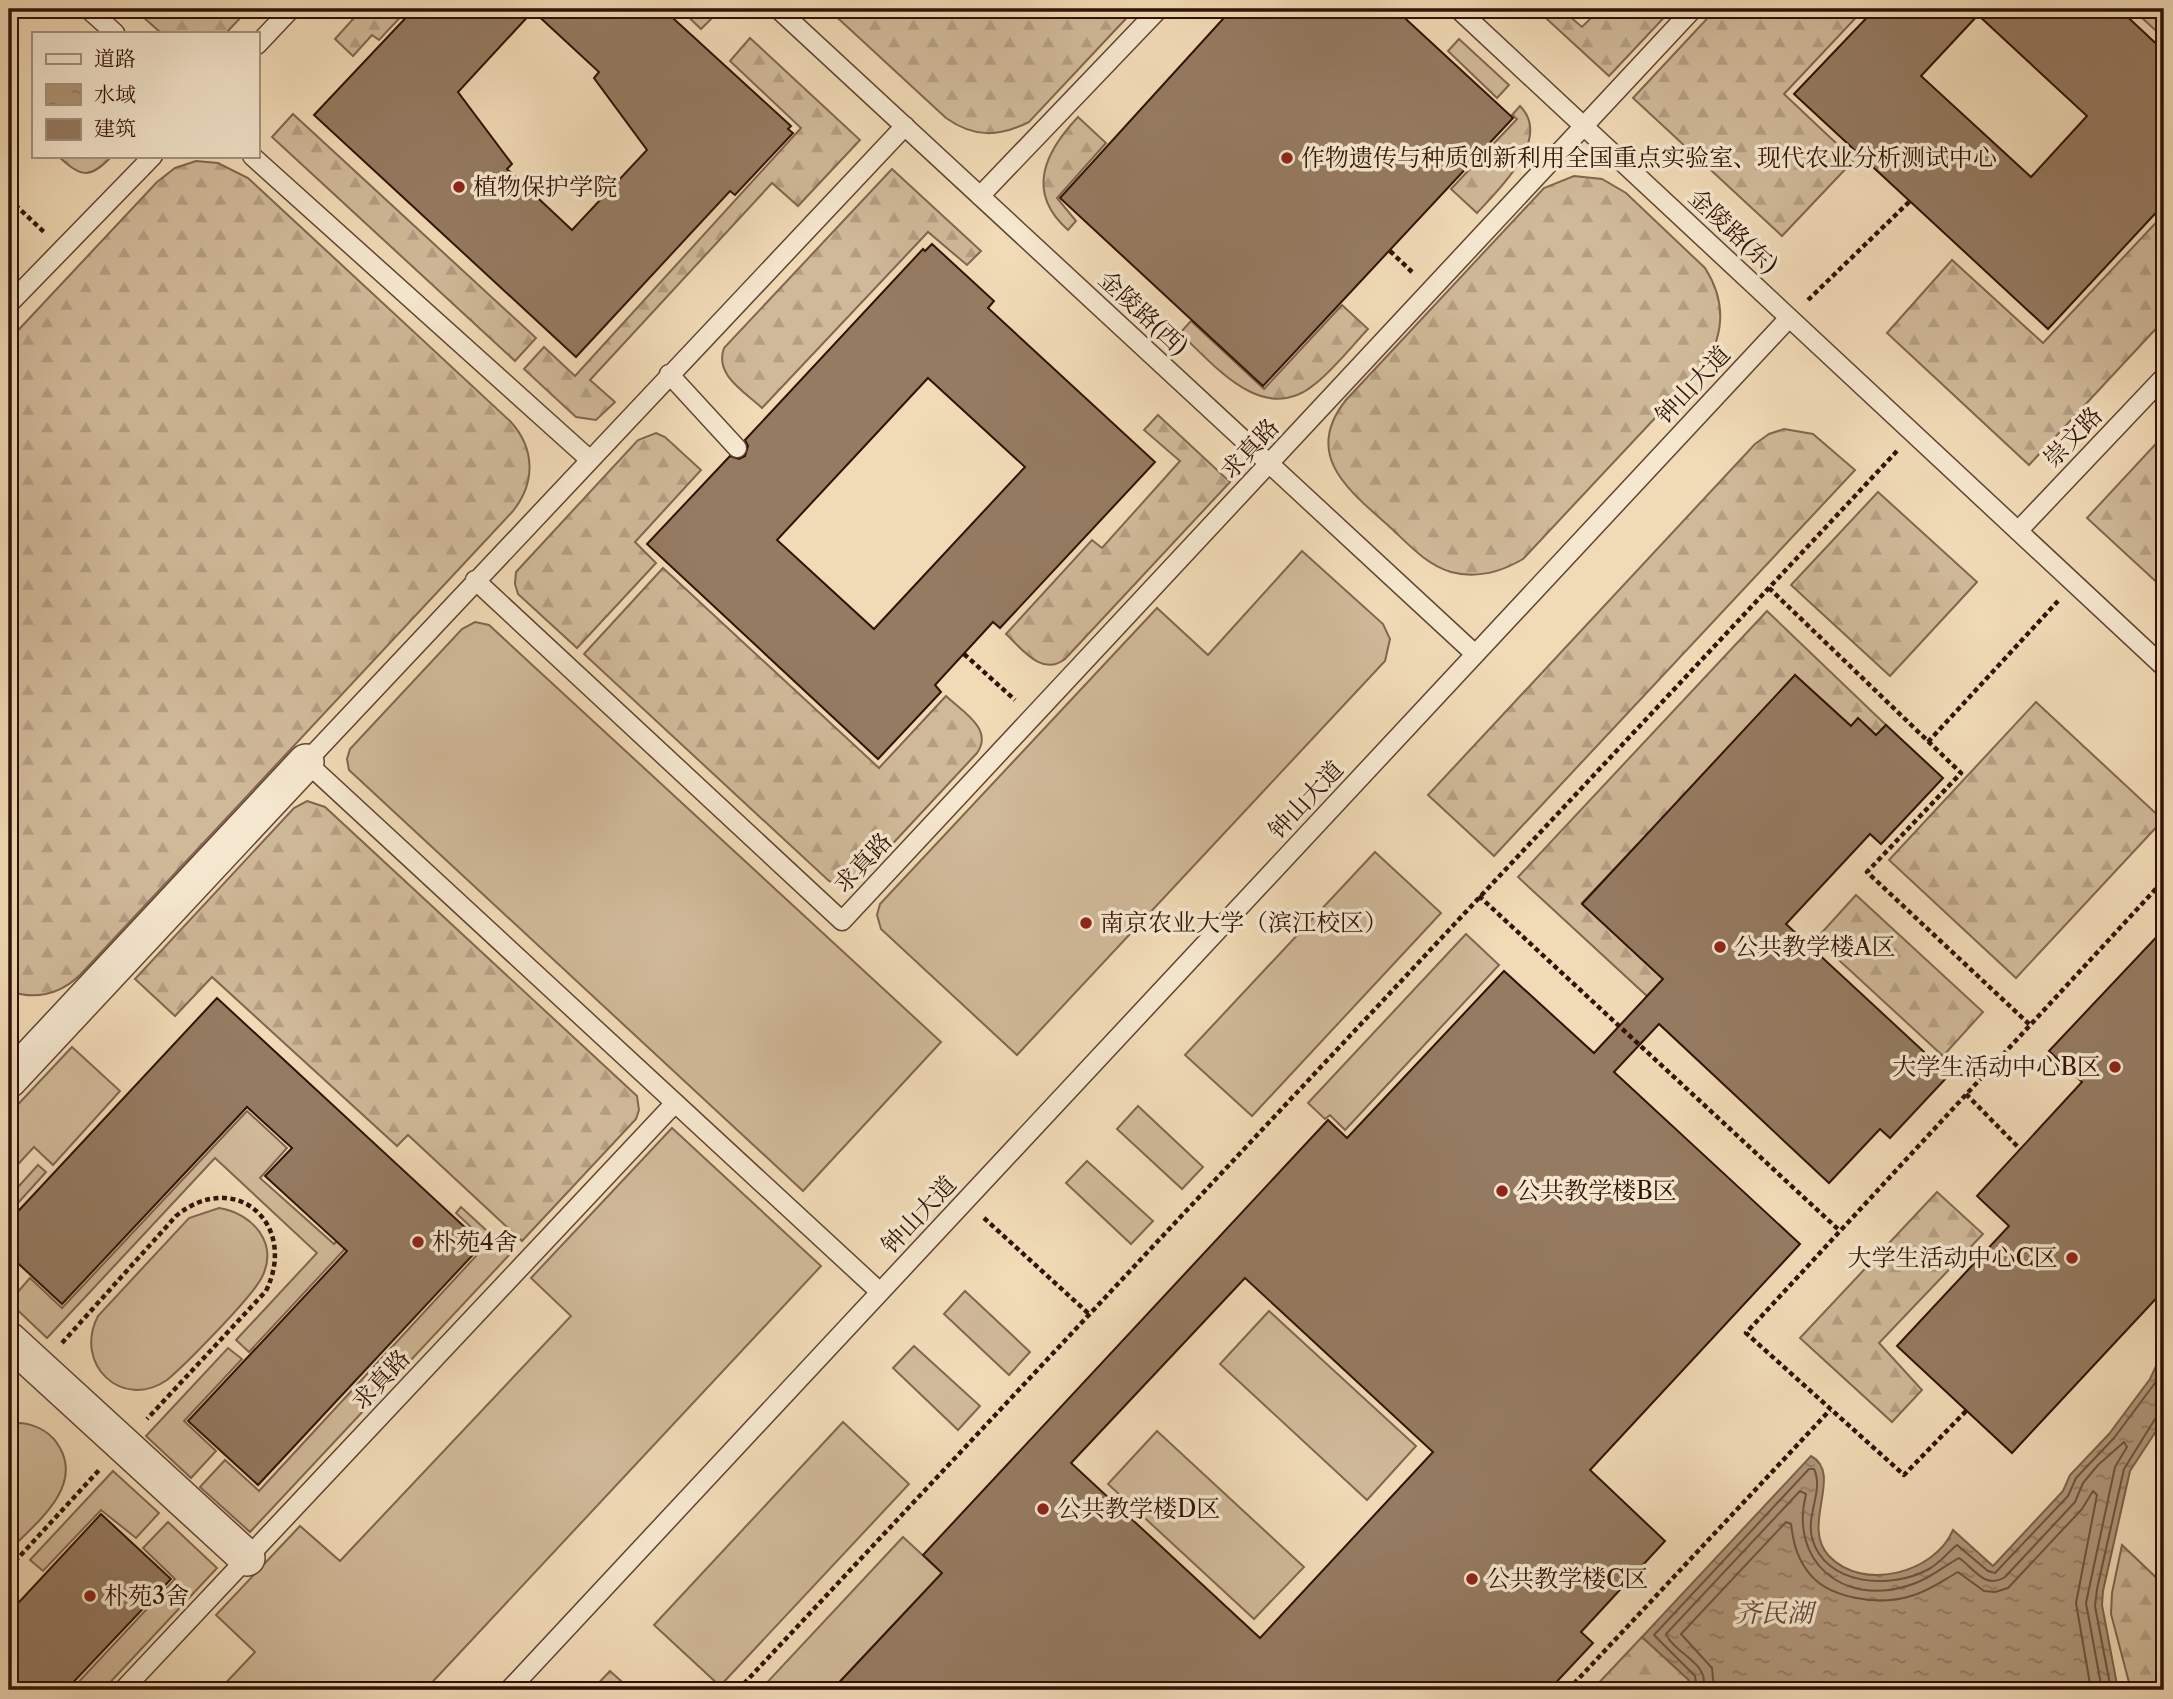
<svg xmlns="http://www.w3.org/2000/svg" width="2173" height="1699" font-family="'Libre Caslon Text','Noto Serif SC',serif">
	<defs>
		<pattern id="forest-firs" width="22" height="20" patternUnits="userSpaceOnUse" patternTransform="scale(1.75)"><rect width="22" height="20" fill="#d0b999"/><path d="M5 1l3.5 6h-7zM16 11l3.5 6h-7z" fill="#b39e82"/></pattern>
		<pattern id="water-ripples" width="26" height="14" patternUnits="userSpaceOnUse" patternTransform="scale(1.75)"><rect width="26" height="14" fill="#b0977a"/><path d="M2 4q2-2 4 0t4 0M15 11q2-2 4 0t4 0" fill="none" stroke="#907a62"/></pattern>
	</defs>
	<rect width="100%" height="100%" fill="#f1dbb7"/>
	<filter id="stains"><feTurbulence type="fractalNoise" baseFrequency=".00286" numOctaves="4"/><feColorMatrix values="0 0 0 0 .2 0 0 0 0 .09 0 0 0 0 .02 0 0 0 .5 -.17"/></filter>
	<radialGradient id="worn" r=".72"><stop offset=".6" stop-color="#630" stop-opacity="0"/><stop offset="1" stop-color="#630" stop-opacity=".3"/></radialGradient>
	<g fill="#d0b999" stroke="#80664f" stroke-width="2">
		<polygon points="1302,551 1383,624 1390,639 1385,661 1017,1055 881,929 877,915 880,904 1157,608 1208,655"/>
		<polygon points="475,622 489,625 941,1042 803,1191 349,770 347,759 350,749 462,629"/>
		<polygon points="1375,852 1441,913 1252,1116 1185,1055"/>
		<polygon points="1466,934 1499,965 1345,1130 1330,1115 1325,1119 1308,1103"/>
		<polygon points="72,1047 120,1091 53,1165 34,1147 9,1174 9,1114"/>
		<polygon points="1138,1106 1203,1167 1182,1189 1117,1129"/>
		<polygon points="247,1111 287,1148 260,1178 334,1244 348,1229 356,1237 249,1352 236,1340 317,1253 215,1158 47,1338 9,1302 30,1278 62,1308"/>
		<polygon points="672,1128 821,1266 425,1690 219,1690 255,1652 216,1615 300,1526 340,1561 571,1316 531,1278"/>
		<polygon points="1087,1161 1153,1221 1131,1244 1066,1183"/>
		<polygon points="38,1165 46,1172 9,1213 9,1197"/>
		<polygon points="461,1207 511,1253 250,1532 200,1487 225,1460 259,1491 488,1243 456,1213"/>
		<path d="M219 1208C252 1213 279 1243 262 1277 253 1296 185 1365 167 1380 122 1411 73 1364 98 1316L189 1218Z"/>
		<polygon points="965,1291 1030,1352 1009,1375 944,1314"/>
		<polygon points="1269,1311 1416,1446 1367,1500 1220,1364"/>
		<polygon points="914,1346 980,1406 958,1430 893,1368"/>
		<polygon points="228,1348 242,1359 184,1421 216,1451 191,1478 146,1436"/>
		<polygon points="843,1422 909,1484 720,1686 654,1625"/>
		<path d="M21 1423C37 1425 52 1433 60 1448 83 1489 33 1525 9 1551V1424Z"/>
		<polygon points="1157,1431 1304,1567 1254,1619 1108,1484"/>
		<polygon points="113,1471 159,1513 136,1538 101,1510 43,1571 30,1560"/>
		<polygon points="168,1522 217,1568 103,1690 71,1690 175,1579 143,1548"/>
		<polygon points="903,1537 942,1573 832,1690 760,1690"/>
	</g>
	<g fill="url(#forest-firs)" stroke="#80664f" stroke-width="2">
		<polygon points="134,9 236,9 243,15 226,33 161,33"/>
		<polygon points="362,9 408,9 379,40 372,35 353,56 335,39"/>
		<polygon points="680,9 718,9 720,10 701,29"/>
		<path d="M828 9H1135L1029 122C999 137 974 138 946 118Z"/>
		<polygon points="1561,9 1582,27 1600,9 1672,9 1609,76 1537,10"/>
		<polygon points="1716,9 1864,9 1784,94 1854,160 1782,236 1633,98"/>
		<polygon points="2151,9 2164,9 2164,38 2142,18"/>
		<polygon points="750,38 860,140 798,206 772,183 590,380 615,402 596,420 576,417 524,369 544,347 575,376 801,128 730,61"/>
		<polygon points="1459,39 1509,85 1497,98 1448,51"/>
		<path d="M1520 106C1553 139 1498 190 1477 213L1451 189 1517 119 1512 115Z"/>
		<polygon points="293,114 536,338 515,361 272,137"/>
		<path d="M1078 117 1106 143 1057 198 1076 221 1068 230C1025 192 1045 152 1078 117Z"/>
		<path d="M58 156H112C89 180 81 177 58 156Z"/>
		<path d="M196 161 218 163 248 178 510 421C535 448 536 482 513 511L80 975C59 995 35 1000 9 991V340L157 182 175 168Z"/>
		<path d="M892 169 981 251 967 265 928 232 762 408C745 392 714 375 724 348Z"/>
		<path d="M1574 176 1602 179 1626 193 1705 268C1727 302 1725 339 1700 370L1523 559C1501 572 1477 579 1451 572 1427 565 1409 545 1391 528 1351 492 1301 456 1346 400L1544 188Z"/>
		<polygon points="2164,214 2164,320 2029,465 1887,333 1952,260 2043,343"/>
		<path d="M1342 305 1368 329C1351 347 1334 369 1315 384 1264 427 1215 366 1180 333L1191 321 1264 389Z"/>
		<path d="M1158 415 1230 482 1065 659C1042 677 1022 649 1006 634L1092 540 1102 548 1180 461 1144 430Z"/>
		<polygon points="1784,429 1813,434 1855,470 1494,856 1428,795 1755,444 1769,434"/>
		<polygon points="656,433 665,437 701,470 635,542 656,563 577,648 518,594 515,584 516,572 638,440"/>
		<polygon points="2164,435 2164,589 2087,518"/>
		<polygon points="1878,492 1977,582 1890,676 1791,585"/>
		<path d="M663 568 879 768 946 696C962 711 994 729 977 753L857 882 842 886 829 881 584 654Z"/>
		<polygon points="1767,611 1886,725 1876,735 1858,719 1851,726 1795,675 1691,896 1637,845 1582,903 1663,979 1647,996 1518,877"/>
		<polygon points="2036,702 2163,820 2016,978 1889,860"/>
		<polygon points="307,801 325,807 637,1096 639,1110 636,1119 522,1241 408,1135 397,1146 212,977 175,1016 135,979 294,808"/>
		<polygon points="1856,895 1983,1012 1943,1056 1816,939"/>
		<polygon points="1937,1192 1983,1234 1879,1343 1922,1390 1892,1422 1800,1338"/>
		<polygon points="2122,1545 2164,1585 2164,1690 2131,1690 2111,1614 2112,1593"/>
		<polygon points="1642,1637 1690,1681 1681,1690 1592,1690"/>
		<polygon points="610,1671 631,1690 592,1690"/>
	</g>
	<path fill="url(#water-ripples)" stroke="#7d624b" stroke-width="2" d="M2164 1349V1419L2130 1471 2103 1591 2102 1605 2118 1690H1681L1689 1680 1642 1637 1811 1456C1844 1474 1800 1526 1829 1556 1863 1592 1935 1573 1953 1530L1993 1566 2063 1491 2070 1475 2109 1434 2150 1379Z"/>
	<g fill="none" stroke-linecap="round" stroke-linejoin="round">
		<g stroke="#705440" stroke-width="2">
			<path d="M1690 1690 1696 1683 1695 1676 1654 1635 1809 1469H1814C1824 1490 1806 1514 1812 1538 1825 1586 1891 1590 1929 1569 1940 1563 1948 1552 1957 1545L1988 1571 1995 1573 2068 1496 2076 1478 2114 1438 2155 1383 2164 1365"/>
			<path d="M1702 1690C1713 1664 1674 1654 1666 1634L1800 1491 1806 1494C1789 1561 1842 1606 1907 1586 1928 1580 1941 1568 1959 1558 1974 1568 1985 1590 2005 1577L2075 1502 2083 1483 2098 1465 2124 1442 2127 1447 2115 1467 2086 1603 2102 1690"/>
			<path d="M1714 1690 1712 1668 1681 1634 1786 1522 1791 1524C1793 1540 1796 1555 1806 1569 1825 1599 1879 1606 1911 1596 1929 1591 1942 1581 1958 1572L1984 1591 1995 1592 2008 1588 2082 1509 2093 1491 2097 1495 2076 1603 2091 1690"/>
			<polyline points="2111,1690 2095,1606 2097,1589 2124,1469 2155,1419 2164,1416"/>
		</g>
	</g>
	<g fill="#957b62" stroke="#311205" stroke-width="2" fill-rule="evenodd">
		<path d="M414 9H663L791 126 788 129 793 133 735 195 730 191 576 357 314 115ZM533 11 599 72 594 78 647 150 572 230 507 169 512 164 458 92Z"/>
		<polygon points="1232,9 1395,9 1513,118 1263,386 1060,198"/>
		<path d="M1875 9H2119L2164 51V204L2048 329 1794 94ZM1978 15 2087 116 2031 177 1921 76Z"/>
		<path d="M932 244 994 301 988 308 1155 462 1000 628 993 622 935 685 941 692 878 759 647 544 730 456 739 459 745 456 748 446 745 440 923 249 925 251ZM928 378 1025 467 874 629 777 540Z"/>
		<path d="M1795 675 1851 726 1858 718 1876 735 1886 725 1943 778 1881 844 1870 834 1786 924 1949 1075 1890 1138 1880 1129 1829 1183 1659 1024 1614 1072 1800 1244 1590 1470 1665 1541 1581 1632 1593 1643 1549 1690H832L942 1573 923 1555 1328 1120 1347 1138 1504 971 1594 1053 1663 979 1582 904ZM1245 1278 1433 1452 1260 1638 1071 1463Z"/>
		<polygon points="2164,929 2164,1290 2012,1453 1897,1346 2009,1226 1977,1196 2082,1082 2049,1051"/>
		<polygon points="217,998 483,1244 258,1485 188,1421 347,1251 265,1176 292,1148 247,1107 62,1304 9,1255 9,1221"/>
		<polygon points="101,1514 171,1579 66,1690 9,1690 9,1613"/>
	</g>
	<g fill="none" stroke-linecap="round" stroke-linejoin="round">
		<g stroke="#614432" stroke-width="21">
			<g id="service">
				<polyline points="88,9 115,33"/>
				<polyline points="778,9 1475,654"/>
				<polyline points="1458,9 2164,667"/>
				<polyline points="257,45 291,9"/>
				<polyline points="252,156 589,459"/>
				<polyline points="980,196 1159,9"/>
				<polyline points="9,304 153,156"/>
				<polyline points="669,374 737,448"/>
				<polyline points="2018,531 2164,377"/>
				<polyline points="475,580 842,921 1693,9"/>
				<polyline points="880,1292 306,762 905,126"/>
				<polyline points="123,1690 675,1103"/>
				<polyline points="509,1690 1789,318"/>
			</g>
		</g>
		<g stroke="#614432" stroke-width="38">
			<g id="minor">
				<polyline points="9,1080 306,762"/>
				<polyline points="9,1340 247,1558"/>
			</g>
		</g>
		<g stroke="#311205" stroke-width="4.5" stroke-dasharray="5 3.5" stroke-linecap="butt">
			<polyline points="9,199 44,232"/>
			<polyline points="1390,251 1412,272"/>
			<polyline points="1808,300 1910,201"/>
			<polyline points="1769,588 1961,773 1867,872 2030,1025"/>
			<polyline points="964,654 1015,700"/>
			<polyline points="1928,742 2058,601"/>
			<polyline points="1479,896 1840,1231"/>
			<polyline points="1966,1094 2020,1149"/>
			<polyline points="984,1218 1089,1314"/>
			<path d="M62 1343 176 1216C234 1168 299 1223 266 1291L147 1419"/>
			<polyline points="1966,1411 1904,1475 1746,1333 2164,880"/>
			<polyline points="9,1568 100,1469"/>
			<polyline points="738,1690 1897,451"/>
			<polyline points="1568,1690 1830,1410"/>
		</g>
		<use href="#service" stroke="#f6e8d0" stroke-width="18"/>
		<use href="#minor" stroke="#f6e8d0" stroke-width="35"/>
	</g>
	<g fill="#8f2418" stroke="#f6e8d0" stroke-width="2.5">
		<circle cx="1287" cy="158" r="7"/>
		<circle cx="459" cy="187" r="7"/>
		<circle cx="1086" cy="923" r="7"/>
		<circle cx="1720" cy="947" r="7"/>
		<circle cx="2115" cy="1067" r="7"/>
		<circle cx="1502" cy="1191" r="7"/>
		<circle cx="418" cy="1242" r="7"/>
		<circle cx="2072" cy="1258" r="7"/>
		<circle cx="1043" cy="1509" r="7"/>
		<circle cx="1472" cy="1579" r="7"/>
		<circle cx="90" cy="1596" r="7"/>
	</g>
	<g text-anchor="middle" stroke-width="7" stroke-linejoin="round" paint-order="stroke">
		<g font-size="24" fill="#311205" stroke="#f6e8d0" text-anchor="start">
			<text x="1301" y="166">作物遗传与种质创新利用全国重点实验室、现代农业分析测试中心</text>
			<text x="473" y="195">植物保护学院</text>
			<text x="1100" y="931">南京农业大学（滨江校区）</text>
			<text x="1734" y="955">公共教学楼A区</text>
			<text x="2101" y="1075" text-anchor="end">大学生活动中心B区</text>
			<text x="1516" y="1199">公共教学楼B区</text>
			<text x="432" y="1250">朴苑4舍</text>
			<text x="2058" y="1266" text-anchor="end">大学生活动中心C区</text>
			<text x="1057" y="1517">公共教学楼D区</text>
			<text x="1486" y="1587">公共教学楼C区</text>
			<text x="104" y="1604">朴苑3舍</text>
		</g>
		<g font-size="24" fill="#311205" stroke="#f6e8d0">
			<text transform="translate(1733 231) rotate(43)" y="8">金陵路(东)</text>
			<text transform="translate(1143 313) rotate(43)" y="8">金陵路(西)</text>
			<text transform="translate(1693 385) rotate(-47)" y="8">钟山大道</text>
			<text transform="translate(2073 437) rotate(-46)" y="8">崇文路</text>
			<text transform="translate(1250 449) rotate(-47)" y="8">求真路</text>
			<text transform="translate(1306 800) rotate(-47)" y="8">钟山大道</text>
			<text transform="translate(863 863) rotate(-47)" y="8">求真路</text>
			<text transform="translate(919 1215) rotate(-47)" y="8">钟山大道</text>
			<text transform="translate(381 1380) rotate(-47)" y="8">求真路</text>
		</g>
		<g font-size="26" font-style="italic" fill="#644734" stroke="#f6e8d0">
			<text x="1774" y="1622">齐民湖</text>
		</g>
	</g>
	<rect width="2173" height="1699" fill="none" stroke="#f1dbb7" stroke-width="35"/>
	<rect x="10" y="10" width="2152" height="1678" fill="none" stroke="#311205" stroke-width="3.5"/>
	<rect x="18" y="18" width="2138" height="1664" fill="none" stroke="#311205" stroke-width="2"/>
	<rect x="32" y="32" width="228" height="126" fill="#f6e8d0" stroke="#a7927f" stroke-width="2"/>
	<rect x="46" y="54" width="35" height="10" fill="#f6e8d0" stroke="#a7927f" stroke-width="2"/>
	<text x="94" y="66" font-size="21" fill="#311205">道路</text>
	<rect x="46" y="84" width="35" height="21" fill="url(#water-ripples)" stroke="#a7927f" stroke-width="2"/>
	<text x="94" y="102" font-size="21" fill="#311205">水域</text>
	<rect x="46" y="119" width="35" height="21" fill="#957b62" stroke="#a7927f" stroke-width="2"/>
	<text x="94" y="136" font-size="21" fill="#311205">建筑</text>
	<rect width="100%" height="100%" filter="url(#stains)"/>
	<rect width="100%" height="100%" fill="url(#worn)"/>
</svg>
